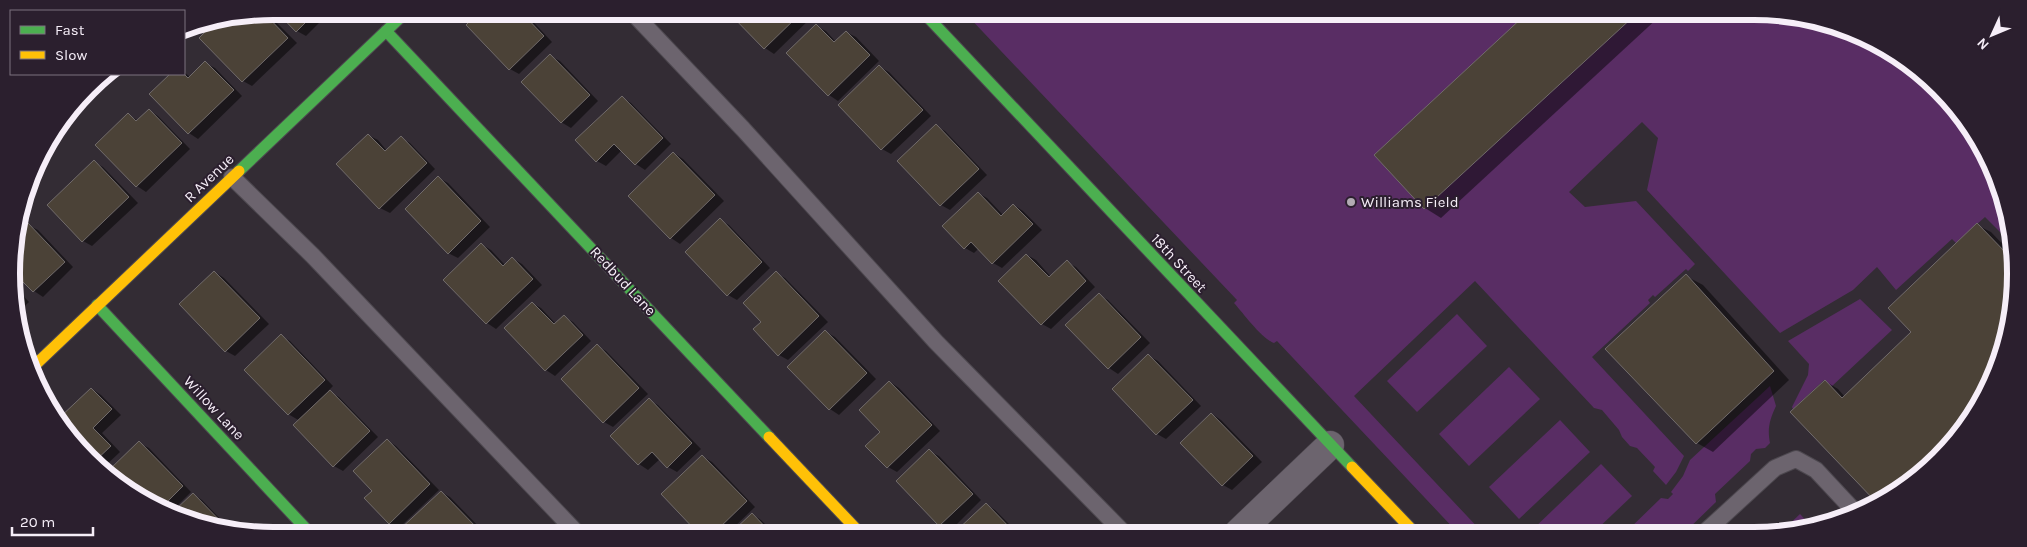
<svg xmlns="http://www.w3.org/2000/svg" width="2027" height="547" font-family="Karla,sans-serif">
	<rect width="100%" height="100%" fill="#332c34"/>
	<g fill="#592d64">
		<path d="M966 14 1804 16 1899 55 1971 128 2011 222V243L1985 217 1956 243 1952 239 1896 290 1877 267 1853 290 1780 333 1647 190 1658 138 1642 122 1569 192 1585 207 1636 201 1695 264 1688 271 1686 269 1655 297 1653 295 1648 300 1650 303 1592 357 1684 456 1676 472 1666 485 1653 471 1655 467 1637 448 1630 446 1622 437 1619 430 1602 410 1594 408 1475 281 1354 396 1483 533H1458L1277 341 1274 343C1261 338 1244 314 1234 303L1237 300Z"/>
		<polygon points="1860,299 1892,330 1831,387 1824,380 1793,409 1792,407 1808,375 1809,364 1788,341"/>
		<polygon points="1457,314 1487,346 1417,412 1387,381"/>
		<polygon points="1509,367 1540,399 1469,466 1439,434"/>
		<path d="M1770 386 1776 406C1770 419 1767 428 1770 443L1765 448 1756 449 1751 454 1750 461 1715 494 1716 502 1684 533H1625L1661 498 1668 499 1673 494 1671 492 1683 476 1690 460Z"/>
		<polygon points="1560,420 1590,452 1519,519 1489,487"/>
		<polygon points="1601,464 1632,496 1593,533 1533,533 1531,531"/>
		<polygon points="1800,514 1812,527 1787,534 1779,534"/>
	</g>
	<g fill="#0007">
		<polygon points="278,11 331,11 306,36 297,31"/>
		<polygon points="481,12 524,12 552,42 519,74 510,69 467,25"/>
		<polygon points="267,13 297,43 252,86 243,81 216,23"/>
		<polygon points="730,13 816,13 774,54 765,48"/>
		<polygon points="1527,15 1660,16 1441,218 1425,208 1376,155"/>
		<polygon points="816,26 826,31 836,42 846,32 856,37 879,61 838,101 829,95"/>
		<polygon points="550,56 560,61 598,101 571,128 561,122"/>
		<polygon points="205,63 215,68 242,96 198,139 189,133 151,94 172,74 184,74 184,72 190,77"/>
		<polygon points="880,67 889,72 931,116 891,154 882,149"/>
		<polygon points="622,97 631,103 671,144 645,170 636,164 622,150 606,166 597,161"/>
		<polygon points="149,110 158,116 190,149 146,192 137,186 97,145 128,115 137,120"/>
		<polygon points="936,126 945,131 987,175 950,210 941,205 899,162"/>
		<polygon points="368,135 378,140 387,151 401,138 410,143 435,169 390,213 380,208 338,164"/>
		<polygon points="674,153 683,159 724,201 680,244 671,238 630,196"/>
		<polygon points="94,162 103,167 138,203 92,246 83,241 49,205"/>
		<polygon points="439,178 448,183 490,227 458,258 448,253"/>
		<polygon points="978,193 987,198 1003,215 1014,205 1023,211 1042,230 1002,268 993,263 979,248 974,253 965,248"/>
		<polygon points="720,220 729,225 770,268 737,300 728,295"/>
		<polygon points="28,225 38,230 73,267 43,297 34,291 13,270 12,256 17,236"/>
		<polygon points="1977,225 1991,232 2011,253 2011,324 1981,404 1927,470 1877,501 1792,413 1825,381 1838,389 1845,397 1913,332"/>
		<polygon points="481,244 491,250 505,265 512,258 522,264 542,285 496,329 487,323 445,280"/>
		<polygon points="1027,255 1036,260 1051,277 1067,262 1076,267 1095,287 1051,329 1042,324"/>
		<polygon points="215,272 224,278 269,324 235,356 226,351 181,304"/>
		<polygon points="776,273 785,278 828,322 788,360 779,355 762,322"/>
		<polygon points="1686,276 1703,285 1789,380 1713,452 1697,443"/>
		<polygon points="15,287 29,302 17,313"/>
		<polygon points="1099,295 1108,300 1150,343 1118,374 1109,368 1067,325"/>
		<polygon points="532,303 541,308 556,324 564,317 573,322 591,341 555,376 546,370"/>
		<polygon points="826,332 835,337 876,379 839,415 830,409 789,367"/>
		<polygon points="281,336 290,341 333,386 328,391 339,397 378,437 343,471 334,466 300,421 288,414"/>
		<polygon points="597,346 606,351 648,394 613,427 604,422"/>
		<polygon points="1149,356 1158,361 1201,406 1166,439 1157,434"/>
		<polygon points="890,382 899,388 940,431 897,472 888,467 882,432"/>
		<polygon points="92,389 101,395 121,415 102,433 120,452 103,468 65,433"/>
		<polygon points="649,400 658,405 701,449 677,472 668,467 660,459 648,470 639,464 612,436"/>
		<polygon points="1212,414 1221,420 1262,462 1232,490 1223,485"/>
		<polygon points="387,440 396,446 439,490 399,528 389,523 374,491"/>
		<polygon points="139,443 149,448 191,492 173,510 128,492"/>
		<polygon points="929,451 939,456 981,500 950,531 940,525 898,481"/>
		<polygon points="702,456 712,462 755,507 729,532 699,532"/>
		<polygon points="441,492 450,497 483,531 400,531"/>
		<polygon points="193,494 202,500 232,531 223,531"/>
		<polygon points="986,504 995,510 1017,532 957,532"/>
		<polygon points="752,514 761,520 773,532 734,532"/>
		<polygon points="1338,528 1346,533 1333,533"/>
	</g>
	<g fill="#4b4237" stroke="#716b6b">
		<polygon points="276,11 317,11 296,32"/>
		<polygon points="479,12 521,12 544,36 509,70 466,25"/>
		<polygon points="264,13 288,38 242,82 199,38 214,23"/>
		<polygon points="729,13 801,13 764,49"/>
		<polygon points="1525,15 1634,16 1424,209 1374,155"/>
		<polygon points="816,24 834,42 846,31 870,55 828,96 786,53"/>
		<polygon points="550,54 590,95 561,123 521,82"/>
		<polygon points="205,61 234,90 188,134 149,94 170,74 184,74 188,78"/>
		<polygon points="879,65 923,110 881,150 838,105"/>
		<polygon points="622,96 663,138 635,165 614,144 596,162 575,140"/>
		<polygon points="149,109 182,143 136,187 95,145 128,113 136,121"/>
		<polygon points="936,124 979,169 940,206 897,161"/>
		<polygon points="368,134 385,151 401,136 427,163 379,209 336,164"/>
		<polygon points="673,152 715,195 670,239 628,196"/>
		<polygon points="94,160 129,197 82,242 47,205"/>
		<polygon points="438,176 481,221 448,254 405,209"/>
		<polygon points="978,192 1001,216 1013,204 1033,224 992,264 971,242 964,249 942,226"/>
		<polygon points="720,218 762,262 727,296 685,252"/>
		<polygon points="28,223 65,262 33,292 13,272 12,256 18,233"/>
		<polygon points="1977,223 2011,258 2011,324 1981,404 1927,470 1876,502 1790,412 1825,380 1842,398 1911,332 1888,308"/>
		<polygon points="481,243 503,266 512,257 533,279 486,324 443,280"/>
		<polygon points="1026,254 1049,277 1067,260 1086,281 1041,325 998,281"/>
		<polygon points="214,271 260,318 225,352 179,304"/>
		<polygon points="776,271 819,316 778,356 753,329 761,322 743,303"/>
		<polygon points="1686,274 1774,371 1696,444 1605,349"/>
		<polygon points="1099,293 1141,337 1108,369 1065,325"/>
		<polygon points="532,302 554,324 564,315 583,335 545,371 504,328"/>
		<polygon points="825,330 867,373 829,410 787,367"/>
		<polygon points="281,334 325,380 288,415 244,370"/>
		<polygon points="597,344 639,388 603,423 561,379"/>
		<polygon points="1148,354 1193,400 1156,435 1112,389"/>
		<polygon points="889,381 932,425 887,468 865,446 880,432 859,410"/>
		<polygon points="91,388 112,409 93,428 111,446 95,461 65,433 58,419"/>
		<polygon points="330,390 370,431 333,467 293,425"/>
		<polygon points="649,398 692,443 667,468 652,452 638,465 610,436"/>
		<polygon points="1211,413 1253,456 1222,486 1180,443"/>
		<polygon points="387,439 430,484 389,524 364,498 372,491 353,471"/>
		<polygon points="139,441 183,486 163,506 128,492 107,472"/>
		<polygon points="929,449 973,494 939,526 896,481"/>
		<polygon points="702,455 747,501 715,532 697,532 661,494"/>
		<polygon points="441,491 480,531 398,531"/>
		<polygon points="193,493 230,531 223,531 174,511"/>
		<polygon points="986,503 1014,532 955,532"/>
		<polygon points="752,513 770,532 732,532"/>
	</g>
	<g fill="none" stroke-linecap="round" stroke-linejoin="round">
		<g stroke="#4d484f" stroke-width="18">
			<g id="lane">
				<polyline points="632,12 743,129 936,342 1123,532"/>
				<polyline points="232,177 313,256 575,531"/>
				<polyline points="1704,533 1775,468 1796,459 1816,470 1857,514"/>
			</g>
		</g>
		<g stroke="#4d484f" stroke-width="29">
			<polyline id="street" points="1238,533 1330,445"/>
		</g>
		<g stroke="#4d484f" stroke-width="13">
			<g id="fast">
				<polyline points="924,13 1352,467"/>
				<polyline points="386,31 769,437"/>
				<polyline points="239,171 406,12"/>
				<polyline points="97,305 308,531"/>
			</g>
		</g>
		<g stroke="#4d484f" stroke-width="13">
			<g id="slow">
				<polyline points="33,367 239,171"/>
				<polyline points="769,437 859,532"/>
				<polyline points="1352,467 1415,533"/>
			</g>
		</g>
		<use href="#lane" stroke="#6c646e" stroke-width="16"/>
		<use href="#street" stroke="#6c646e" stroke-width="28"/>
		<use href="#fast" stroke="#4caf50" stroke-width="11"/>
		<use href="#slow" stroke="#ffc107" stroke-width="11"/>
	</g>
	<circle fill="#b2aab3" stroke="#2b1f2e" stroke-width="2" cx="1351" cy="202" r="5"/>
	<g text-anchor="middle" stroke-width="4" stroke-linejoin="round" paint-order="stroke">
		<g font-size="15" fill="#f6eef8" stroke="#2b1f2e">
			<text transform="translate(209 178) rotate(-44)" y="5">R Avenue</text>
			<text transform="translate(1179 263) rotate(47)" y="5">18th Street</text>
			<text transform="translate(623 281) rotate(47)" y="5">Redbud Lane</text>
			<text transform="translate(214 408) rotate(47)" y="5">Willow Lane</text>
		</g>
		<g font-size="15" fill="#f6eef8" stroke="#2b1f2e" text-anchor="start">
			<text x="1361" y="207">Williams Field</text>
		</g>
	</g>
	<path d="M0 0H2027V547H0ZM273 20H1754A253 253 0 0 1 2007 273V274A253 253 0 0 1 1754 527H273A253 253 0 0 1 20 274V273A253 253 0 0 1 273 20Z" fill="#2b1f2e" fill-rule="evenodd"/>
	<path fill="none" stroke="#f6eef8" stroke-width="6" d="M273 20H1754A253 253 0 0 1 2007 273V274A253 253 0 0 1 1754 527H273A253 253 0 0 1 20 274V273A253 253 0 0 1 273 20Z"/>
	<rect x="10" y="10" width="175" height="65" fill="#2b1f2e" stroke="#7c727f"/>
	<rect x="20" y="26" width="25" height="8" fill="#4caf50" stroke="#7c727f"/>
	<text x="55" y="35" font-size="15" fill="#f6eef8">Fast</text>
	<rect x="20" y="51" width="25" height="8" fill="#ffc107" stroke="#7c727f"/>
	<text x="55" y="60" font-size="15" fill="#f6eef8">Slow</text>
	<g transform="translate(1992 35) rotate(226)" stroke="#2b1f2e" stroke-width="4" paint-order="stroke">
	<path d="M0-4L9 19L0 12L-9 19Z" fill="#f6eef8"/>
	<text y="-8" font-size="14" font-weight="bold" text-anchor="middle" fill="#f6eef8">N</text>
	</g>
	<path d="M12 527v8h81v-8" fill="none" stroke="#f6eef8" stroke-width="2.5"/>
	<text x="20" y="527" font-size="15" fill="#f6eef8" stroke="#2b1f2e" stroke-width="4" paint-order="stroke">20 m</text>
</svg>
